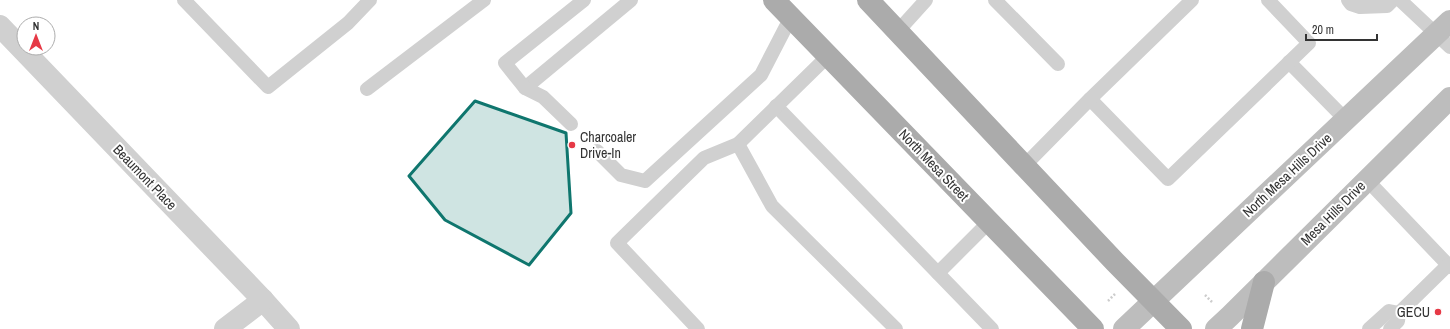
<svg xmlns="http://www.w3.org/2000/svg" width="1450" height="329" font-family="'Archivo Narrow',sans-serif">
	<rect width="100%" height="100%" fill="#fff"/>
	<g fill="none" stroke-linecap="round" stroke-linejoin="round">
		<g stroke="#cdcdcd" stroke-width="2.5" stroke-dasharray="2 2" stroke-linecap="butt">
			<polyline points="1205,295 1212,302"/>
			<polyline points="1108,301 1115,294"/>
		</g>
		<g stroke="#d0d0d0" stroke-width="14">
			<polyline points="184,0 268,87 348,23 370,0"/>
			<polyline points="995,0 1058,64"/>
			<polyline points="1348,0 1351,4 1360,7 1387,6 1393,0"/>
			<polyline points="1400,0 1450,47"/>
			<polyline points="898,31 926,0"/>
			<polyline points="1289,62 1346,120"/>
			<polyline points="525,88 631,0"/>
			<polyline points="367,89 484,0"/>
			<polyline points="1090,99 1168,179 1309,43 1268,0"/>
			<polyline points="776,106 992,329"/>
			<polyline points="571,124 543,97 525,88 505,63 584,0"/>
			<polyline points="738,144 772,206 896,329"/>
			<polyline points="597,151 621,175 645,181 761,75 791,17"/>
			<polyline points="1025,165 1090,99 1192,0"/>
			<polyline points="1367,180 1450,267"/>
			<polyline points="938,273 989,222"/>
			<polyline points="698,329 617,243 704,158 738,144 828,56"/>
			<polyline points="1369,329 1389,311 1399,313"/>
			<polyline points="1390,329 1398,321 1399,313 1448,265"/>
		</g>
		<g stroke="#d0d0d0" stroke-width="22">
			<polyline points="0,26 263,300 289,329"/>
			<polyline points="225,329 263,300"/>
		</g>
		<g stroke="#bdbdbd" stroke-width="22">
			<polyline points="1124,329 1450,21"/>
			<polyline points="1216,329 1230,316 1450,98"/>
		</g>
		<g stroke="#ababab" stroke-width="22">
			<polyline points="774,0 1093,329"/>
			<polyline points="868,0 1115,262 1181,329"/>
			<polyline points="1252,329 1264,282"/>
		</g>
	</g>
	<path fill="#0f766e" fill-opacity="0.2" stroke="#0f766e" stroke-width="3" stroke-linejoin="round" d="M475 101 566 133 571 213 529 265 445 220 409 176Z"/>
	<g fill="#e63946" stroke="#fff" stroke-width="1.5">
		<circle cx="572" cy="145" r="4"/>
		<circle cx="1438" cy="312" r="4"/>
	</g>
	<g text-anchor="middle" stroke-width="4" stroke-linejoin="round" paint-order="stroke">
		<g font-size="14" fill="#333" stroke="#fff" text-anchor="start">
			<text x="580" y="142">Charcoaler<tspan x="580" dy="16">Drive-In</tspan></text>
			<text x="1430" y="317" text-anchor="end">GECU</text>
		</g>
		<g font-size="14" fill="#333" stroke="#fff">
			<text transform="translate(934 165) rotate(46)" y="5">North Mesa Street</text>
			<text transform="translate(1287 175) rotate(-43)" y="5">North Mesa Hills Drive</text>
			<text transform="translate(145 177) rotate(46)" y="5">Beaumont Place</text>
			<text transform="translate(1333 213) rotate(-45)" y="5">Mesa Hills Drive</text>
		</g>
	</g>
	<g transform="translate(36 36)"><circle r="19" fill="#ffffff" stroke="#adadad"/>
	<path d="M0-3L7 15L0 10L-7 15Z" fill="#e63946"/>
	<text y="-6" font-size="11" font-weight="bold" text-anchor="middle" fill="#333333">N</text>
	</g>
	<path d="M1306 34v6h71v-6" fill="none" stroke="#333333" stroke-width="2"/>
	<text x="1312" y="34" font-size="12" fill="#333333" stroke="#ffffff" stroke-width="3" paint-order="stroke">20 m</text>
</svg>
